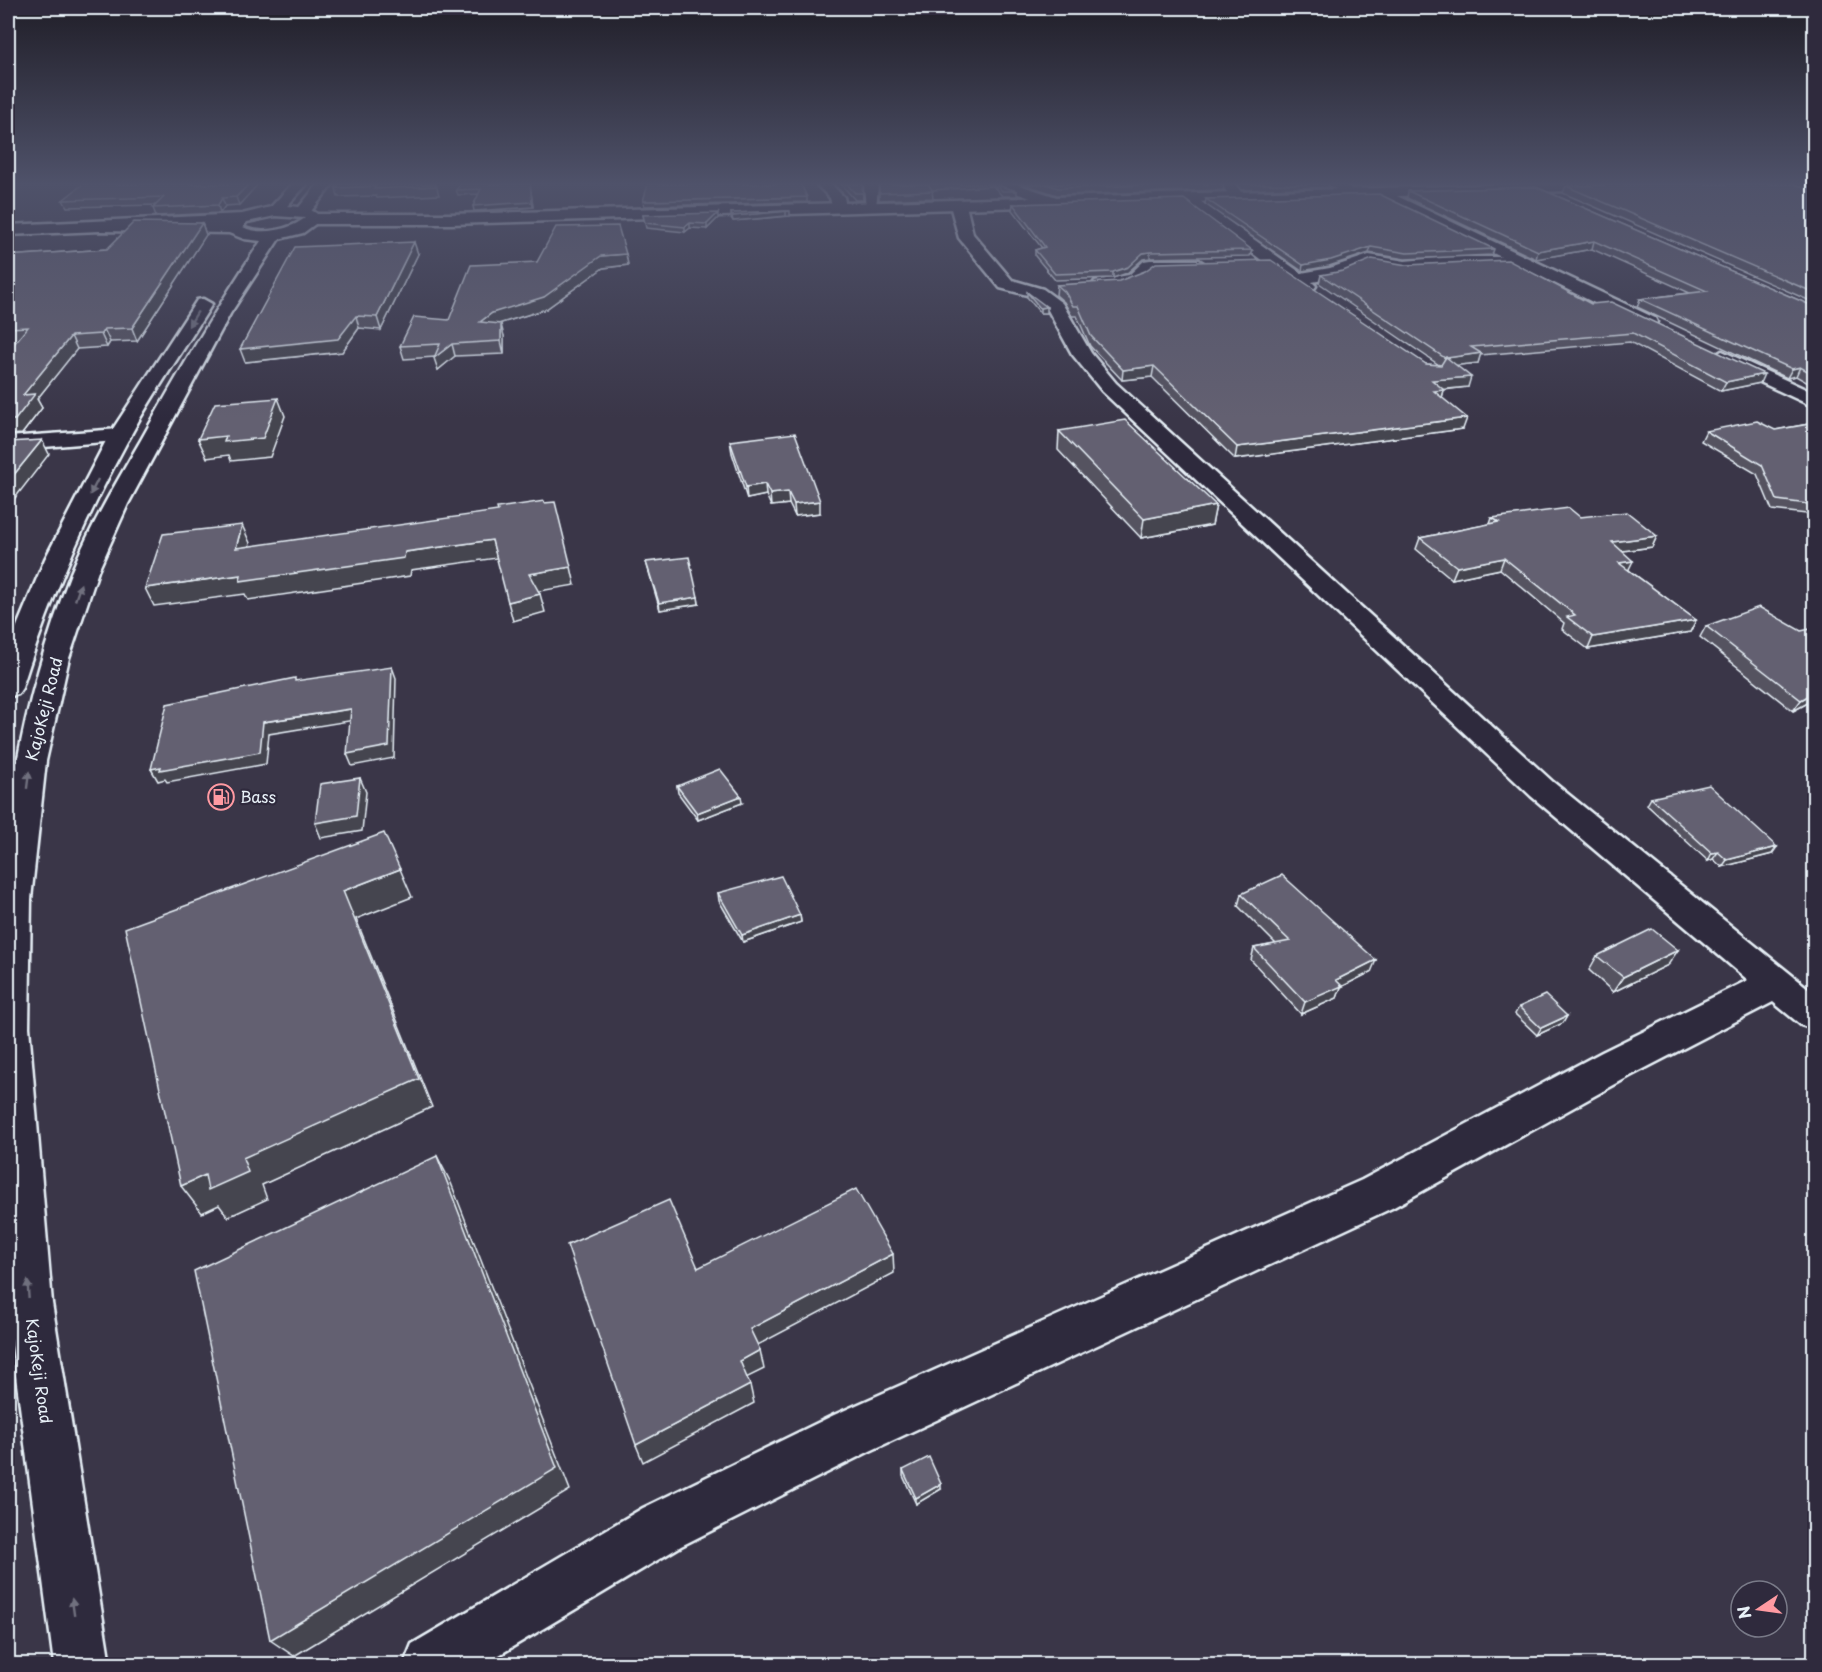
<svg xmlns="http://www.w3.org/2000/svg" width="1822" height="1672" font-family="'Playpen Sans',sans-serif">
	<rect width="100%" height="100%" fill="#3a3648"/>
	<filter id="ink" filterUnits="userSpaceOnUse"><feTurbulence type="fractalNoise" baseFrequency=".0167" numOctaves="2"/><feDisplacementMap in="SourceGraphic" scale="12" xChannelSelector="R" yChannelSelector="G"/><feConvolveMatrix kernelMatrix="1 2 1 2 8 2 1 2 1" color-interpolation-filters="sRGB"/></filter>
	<g filter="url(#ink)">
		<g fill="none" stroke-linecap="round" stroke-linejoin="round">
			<g stroke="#e8f1f8" stroke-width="5">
				<g id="street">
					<polygon points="816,184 831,184 844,197 846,207 843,210 833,210 830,198"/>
					<polygon points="864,184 878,184 876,209 866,209"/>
					<polygon points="994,184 1016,184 1063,199 1066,202 1058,207 1053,205 996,187"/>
					<polygon points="1221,184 1235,184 1245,197 1238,201 1233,200"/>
					<polygon points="1327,184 1345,184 1357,193 1350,197"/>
					<polygon points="1380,188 1655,318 1657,322 1655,326 1641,326 1520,266 1448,267 1405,271 1370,265 1340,277 1312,282 1316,286 1313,290 1301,290 1181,199 1188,195 1193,196 1301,273 1330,268 1369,255 1405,261 1448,257 1501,257 1375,195 1373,192 1375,189"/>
					<polygon points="958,200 966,205 973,234 1012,280 1043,289 1062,303 1091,353 1116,383 1553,782 1814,993 1814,1029 1801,1025 1773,1002 1630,1076 1392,1208 870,1451 681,1546 484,1664 404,1664 412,1644 643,1508 834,1415 1362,1180 1602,1052 1748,980 1531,796 1102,391 1072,354 1048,310 1031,296 1000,288 959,238 950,205"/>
					<polygon points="1150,260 1199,260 1207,265 1199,270 1154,270 1140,283 1101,290 1092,285 1095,281 1129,275 1144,261"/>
					<polygon points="1722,351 1814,393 1814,407 1715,361 1712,357"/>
					<polygon points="120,429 128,430 131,435 128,440 8,450 8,437"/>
				</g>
			</g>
			<g stroke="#e8f1f8" stroke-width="5">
				<g id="secondary">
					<polygon points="292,184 307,184 280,214 270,214 267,211 270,208"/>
					<polygon points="318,184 333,184 308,215 298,215 295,212"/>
					<polygon points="1522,184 1679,184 1672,188 450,224 314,224 306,219 314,214 450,214"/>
				</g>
			</g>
			<g stroke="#e8f1f8" stroke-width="5">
				<g id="primary">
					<path d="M275 206C291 206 312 205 322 219L303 233 279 239 230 314 128 504 98 571 69 658 46 761 31 899 29 1027 52 1303 110 1664H54L8 1315V820C19 735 40 653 71 573 90 527 116 483 141 440 179 372 218 305 261 241L244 239 229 233 100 231 8 235V225L242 214ZM275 216 305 218C290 230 260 236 243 227L247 222Z"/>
					<path d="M203 299 212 304C188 343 162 381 139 420 91 505 51 595 22 688L18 694 8 697V648L45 559 109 435 197 300Z"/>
				</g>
			</g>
			<use href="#street" fill="#2f2a3d" fill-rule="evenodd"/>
			<use href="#secondary" fill="#2f2a3d" fill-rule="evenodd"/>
			<use href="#primary" fill="#2f2a3d" fill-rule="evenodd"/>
		</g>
		<g fill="#555361" stroke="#e8f1f8" stroke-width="1.5">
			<polygon points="258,184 239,205 225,206 220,213 156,216 153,208 156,205 67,207 63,200"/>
			<polygon points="436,184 439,195 377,198 376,196 338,197 336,188"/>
			<polygon points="530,184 533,207 474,211 479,194 458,195 456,190"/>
			<polygon points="841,184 862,184 863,200 855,200"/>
			<polygon points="879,184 993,184 993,186 932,190 933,198 879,200"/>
			<polygon points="1023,184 1224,184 1223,190 1057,195"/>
			<polygon points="1237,184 1329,184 1328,187 1242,190"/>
			<polygon points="1348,184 1445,184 1352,187"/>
			<polygon points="997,185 1017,191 1017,196 1002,196 996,189"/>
			<polygon points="1566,186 1815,190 1815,303 1563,193"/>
			<polygon points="1536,187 1815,307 1815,387 1796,376 1787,378 1637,307 1640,299 1690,293 1592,249 1536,259 1407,198 1408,191"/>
			<polygon points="807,197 807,202 644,206 643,201"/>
			<polygon points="1206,199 1494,249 1492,255 1405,259 1369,253 1329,266 1302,271 1205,204"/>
			<polygon points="1013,204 1252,250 1250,256 1150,258 1143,259 1127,273 1113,278 1055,280 1035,256 1035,250 1042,248 1012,210"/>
			<polygon points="790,211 790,216 733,221 731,218 731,213"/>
			<polygon points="643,215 718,218 707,229 690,228 685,232 646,228"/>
			<polygon points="202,223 206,235 137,341 110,342 107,347 77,349 37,399 42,408 22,434 8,435 8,351 16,341 8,342 8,256 107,249"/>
			<polygon points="418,254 381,330 359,328 342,352 245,362"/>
			<polygon points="626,254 628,265 603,268 546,309 498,324 504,336 504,354 455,356 438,370 435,357 404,359 400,346 449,320 537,262"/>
			<polygon points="1321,275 1591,304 1760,383 1721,391 1630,342 1480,355 1478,363 1457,365 1468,387 1444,390 1442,398 1463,429 1235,459 1152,377 1122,380 1090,346 1077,316 1072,316 1064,302 1056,295 1057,285 1426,364 1439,365 1319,283"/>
			<polygon points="1027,292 1047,313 1040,313 1027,297"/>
			<polygon points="1815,423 1815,515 1772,510 1757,474 1701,441 1706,431 1775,430"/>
			<polygon points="1059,431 1216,505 1212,525 1141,538 1058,450"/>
			<polygon points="730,441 820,513 795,516 789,504 771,506 766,495 747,499 732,453"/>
			<polygon points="1580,517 1657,536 1652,547 1622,551 1629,570 1696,620 1690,632 1588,649 1562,629 1564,623 1500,569 1452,579 1416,549 1420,538 1490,524 1492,518"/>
			<polygon points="646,562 698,597 699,604 660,610"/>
			<polygon points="1706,626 1801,631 1815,699 1793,711 1700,637"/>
			<polygon points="677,786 742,803 698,820 678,793"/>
			<polygon points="1651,798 1772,854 1722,867 1713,859 1708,861 1647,805"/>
			<polygon points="718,893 800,915 801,922 743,942 719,901"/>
			<polygon points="1241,894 1371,972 1341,987 1337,998 1301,1014 1251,960 1254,948 1276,944 1238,906"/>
			<polygon points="1597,956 1668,965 1613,992 1589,970"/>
			<polygon points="1519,1007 1567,1016 1563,1023 1537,1035 1515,1014"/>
			<polygon points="903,1470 941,1489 916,1504 903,1476"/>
		</g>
		<g fill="#45444f" stroke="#e8f1f8" stroke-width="1.5">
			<polygon points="249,184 258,184 239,205 236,197"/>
			<polygon points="530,184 533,207 474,211 473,206"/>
			<polygon points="222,198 225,206 220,213 218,205"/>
			<polygon points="786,211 786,216 733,221 732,216"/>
			<polygon points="718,213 718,218 707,229 707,224"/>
			<polygon points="202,223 206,235 137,341 132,328"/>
			<polygon points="690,223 690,228 685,232 685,227"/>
			<polygon points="1594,241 1592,249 1536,259 1538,251"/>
			<polygon points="414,242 418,254 381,330 377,317"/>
			<polygon points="1371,247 1369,253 1329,266 1302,271 1303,265"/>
			<polygon points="1150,252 1150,258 1143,259 1127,273 1113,278 1113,272 1143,253"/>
			<polygon points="626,254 628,265 603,268 546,309 495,325 480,322 492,313 601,256"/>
			<polygon points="1047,307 1047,313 1040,313 1040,308"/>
			<polygon points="356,316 359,328 342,352 245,362 240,349"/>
			<polygon points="501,324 504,336 504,354 501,341"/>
			<polygon points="104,329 110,342 107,347 101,334"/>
			<polygon points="71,336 77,349 37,399 42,408 22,434 8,435 8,420 23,395"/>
			<polygon points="452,344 455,356 438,370 434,358"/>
			<polygon points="1481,353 1478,363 1442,367 1445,358"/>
			<polygon points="1154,366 1152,377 1122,380 1123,370"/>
			<polygon points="1800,367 1796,376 1787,378 1792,369"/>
			<polygon points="1764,374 1760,383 1721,391 1726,382"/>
			<polygon points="1471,377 1468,387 1428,391 1432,380"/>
			<polygon points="1444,390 1441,401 1434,391"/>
			<polygon points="278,398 285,416 270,457 231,461 229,455 207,458 198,439"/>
			<polygon points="1467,418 1463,429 1235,459 1237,447"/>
			<polygon points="42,440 49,454 8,507 8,482"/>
			<polygon points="765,484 766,495 747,499 746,487"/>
			<polygon points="788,492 789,504 771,506 770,494"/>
			<polygon points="820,501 820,513 795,516 794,504"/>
			<polygon points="1216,505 1212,525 1141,538 1144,519"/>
			<polygon points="242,525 250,543 244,566 236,548"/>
			<polygon points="1657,536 1652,547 1607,553 1612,542"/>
			<polygon points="492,540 497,558 411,570 410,576 248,600 245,594 154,606 145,588"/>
			<polygon points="1504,558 1500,569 1452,579 1457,567"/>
			<polygon points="1633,561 1627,573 1619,563"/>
			<polygon points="571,567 575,585 534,592 529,574"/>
			<polygon points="540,594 545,612 513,621 508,602"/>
			<polygon points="698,597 699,604 660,610 659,603"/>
			<polygon points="1696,620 1690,632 1588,649 1593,637"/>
			<polygon points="392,667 396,678 394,758 352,766 347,754"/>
			<polygon points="1815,692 1815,699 1793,711 1801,700"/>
			<polygon points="351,709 355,720 269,734 266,764 167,782 165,779 158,781 151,769 263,722"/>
			<polygon points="360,778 366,792 362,831 321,838 315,823"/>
			<polygon points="741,796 742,803 698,820 697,813"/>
			<polygon points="1777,847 1772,854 1722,867 1727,860"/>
			<polygon points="1718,852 1713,859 1708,861 1712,853"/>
			<polygon points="400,869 412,897 356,919 432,1107 262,1185 267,1199 228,1217 219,1205 202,1213 181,1186 243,1158 343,891"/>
			<polygon points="800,915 801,922 743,942 742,935"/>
			<polygon points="1678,950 1668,965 1613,992 1623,977"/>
			<polygon points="1376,960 1371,972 1341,987 1337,998 1301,1014 1305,1002 1336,980"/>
			<polygon points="1567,1016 1563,1023 1537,1035 1541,1028"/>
			<polygon points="437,1156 451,1183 570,1490 294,1656 270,1640"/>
			<polygon points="893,1254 894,1273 754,1347 750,1329"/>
			<polygon points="760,1350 764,1369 744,1379 740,1361"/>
			<polygon points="750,1385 754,1403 643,1462 636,1445"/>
			<polygon points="941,1484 941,1489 916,1504 916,1498"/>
		</g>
		<g fill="#636171" stroke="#e8f1f8" stroke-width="1.5">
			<polygon points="83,184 249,184 236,197 222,198 218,205 153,208 164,197 63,200"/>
			<polygon points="338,184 436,184 437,186 374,189 376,186 336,188"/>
			<polygon points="460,184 530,184 532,202 473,206 481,189 456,190"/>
			<polygon points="648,184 801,184 807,197 643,201"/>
			<polygon points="847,184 862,184 863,193 855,193"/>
			<polygon points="879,184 928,184 933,191 879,193"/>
			<polygon points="1046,184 1192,184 1058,188"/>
			<polygon points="1648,184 1794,184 1815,190 1815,293 1566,186"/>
			<polygon points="997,185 1017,191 1002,191"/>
			<polygon points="1536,187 1815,307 1815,375 1800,367 1792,369 1640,299 1707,291 1594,241 1538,251 1408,191"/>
			<polygon points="1379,194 1494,249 1407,253 1371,247 1331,260 1303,265 1206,199"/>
			<polygon points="1184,199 1252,250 1150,252 1143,253 1128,267 1113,272 1055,274 1035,250 1045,247 1013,204"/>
			<polygon points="790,211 732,216 731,213"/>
			<polygon points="718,213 707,224 690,223 685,227 645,223 643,215"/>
			<polygon points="134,222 202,223 132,328 104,329 101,334 71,336 23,395 35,394 15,420 8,420 8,351 28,327 8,328 8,256 107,249"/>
			<polygon points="618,226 626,254 601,256 544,297 492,313 480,322 501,324 501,341 452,344 434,358 440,344 400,346 414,317 449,320 471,265 537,262 556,227"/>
			<polygon points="414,242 377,317 356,316 338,339 240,349 295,247"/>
			<polygon points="1372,259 1407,265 1508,260 1591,304 1611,302 1764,374 1726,382 1633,333 1471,347 1481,353 1447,358 1446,357 1445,358 1321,275 1343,271"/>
			<polygon points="1271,260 1426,364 1441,365 1446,357 1471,377 1432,380 1444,390 1434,391 1467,418 1237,447 1154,366 1123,370 1091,336 1078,306 1073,306 1065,292 1057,285 1119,281 1145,271 1156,263"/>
			<polygon points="1027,292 1047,307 1040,308"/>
			<polygon points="278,398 263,438 224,442 226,436 198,439 215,403"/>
			<polygon points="1125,420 1216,505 1144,519 1059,431"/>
			<polygon points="1757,421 1775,430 1815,423 1815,505 1777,500 1762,465 1706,431"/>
			<polygon points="795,433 820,501 794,504 788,492 770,494 765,484 746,487 730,441"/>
			<polygon points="42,440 8,482 8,442"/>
			<polygon points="544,501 544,503 555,502 571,567 529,574 540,594 508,602 492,540 405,552 404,558 240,581 241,575 145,588 163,534 242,525 236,548 498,511 497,508"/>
			<polygon points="1569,508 1580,517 1627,512 1657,536 1612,542 1633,561 1619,563 1696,620 1593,637 1567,617 1575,615 1504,558 1457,567 1420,538 1499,522 1492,518"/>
			<polygon points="689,557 698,597 659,603 646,562"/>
			<polygon points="1759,607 1801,631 1815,628 1815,692 1801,700 1706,626"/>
			<polygon points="392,667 389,746 347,754 351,709 263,722 260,752 160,770 161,767 151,769 167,704 295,678 295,681"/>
			<polygon points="720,769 741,796 697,813 677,786"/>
			<polygon points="360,778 356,816 315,823 320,784"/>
			<polygon points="1709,785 1777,847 1727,860 1718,852 1712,853 1651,798"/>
			<polygon points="384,833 400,869 343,891 419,1079 243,1158 248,1172 208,1190 205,1175 181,1186 125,928"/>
			<polygon points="1282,875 1376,960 1336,980 1342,986 1305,1002 1254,948 1290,941 1241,894"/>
			<polygon points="781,876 800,915 742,935 718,893"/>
			<polygon points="1652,929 1678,950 1623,977 1597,956"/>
			<polygon points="1545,995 1567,1016 1541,1028 1519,1007"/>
			<polygon points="437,1156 557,1468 270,1640 194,1271"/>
			<polygon points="856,1189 893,1254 750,1329 760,1350 740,1361 750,1385 636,1445 567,1245 669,1200 698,1268"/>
			<polygon points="929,1457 941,1484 916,1498 903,1470"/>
		</g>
		<defs><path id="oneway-solid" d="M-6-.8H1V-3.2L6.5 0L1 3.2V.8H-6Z" transform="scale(1.5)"/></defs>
		<g fill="#70707e">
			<use href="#oneway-solid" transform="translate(193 319) rotate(122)"/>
			<use href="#oneway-solid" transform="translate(94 487) rotate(117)"/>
			<use href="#oneway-solid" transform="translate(78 592) rotate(-71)"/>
			<use href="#oneway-solid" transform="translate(28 780) rotate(-83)"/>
			<use href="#oneway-solid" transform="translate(28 1289) rotate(-94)"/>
			<use href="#oneway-solid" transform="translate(73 1607) rotate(-98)"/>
		</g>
	</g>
	<linearGradient id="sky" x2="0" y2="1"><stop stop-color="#201e28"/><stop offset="0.44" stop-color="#4f526a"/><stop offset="1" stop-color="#4f526a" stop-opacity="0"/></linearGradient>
	<rect width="1822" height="418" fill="url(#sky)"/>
	<defs>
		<g id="fuel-ring" transform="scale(1.35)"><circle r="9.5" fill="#2f2a3d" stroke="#ff9aa2" stroke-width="1.5"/><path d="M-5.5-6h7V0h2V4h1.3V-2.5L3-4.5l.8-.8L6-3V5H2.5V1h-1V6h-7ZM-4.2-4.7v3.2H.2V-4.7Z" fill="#ff9aa2"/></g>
	</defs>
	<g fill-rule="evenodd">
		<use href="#fuel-ring" x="221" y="797"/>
	</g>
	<g text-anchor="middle" stroke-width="4.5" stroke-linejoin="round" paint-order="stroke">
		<g font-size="16" fill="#e8f1f8" stroke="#2f2a3d">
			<text transform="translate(44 709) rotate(-76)" y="6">KajoKeji Road</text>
			<text transform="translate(39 1371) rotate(82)" y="6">KajoKeji Road</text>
		</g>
		<g font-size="16" fill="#e8f1f8" stroke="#2f2a3d" text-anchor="start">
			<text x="240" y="803">Bass</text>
		</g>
	</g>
	<rect width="1822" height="1672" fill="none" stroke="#2f2a3d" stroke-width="30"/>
	<rect x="15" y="15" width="1792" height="1642" fill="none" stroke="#e8f1f8" stroke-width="2" filter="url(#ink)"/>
	<g transform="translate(1759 1609) rotate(257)"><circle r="28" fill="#2f2a3d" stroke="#797a88" stroke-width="1.5"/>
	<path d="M0-4.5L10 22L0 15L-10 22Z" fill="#ff9aa2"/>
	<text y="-9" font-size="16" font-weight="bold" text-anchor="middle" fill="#e8f1f8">N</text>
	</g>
</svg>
